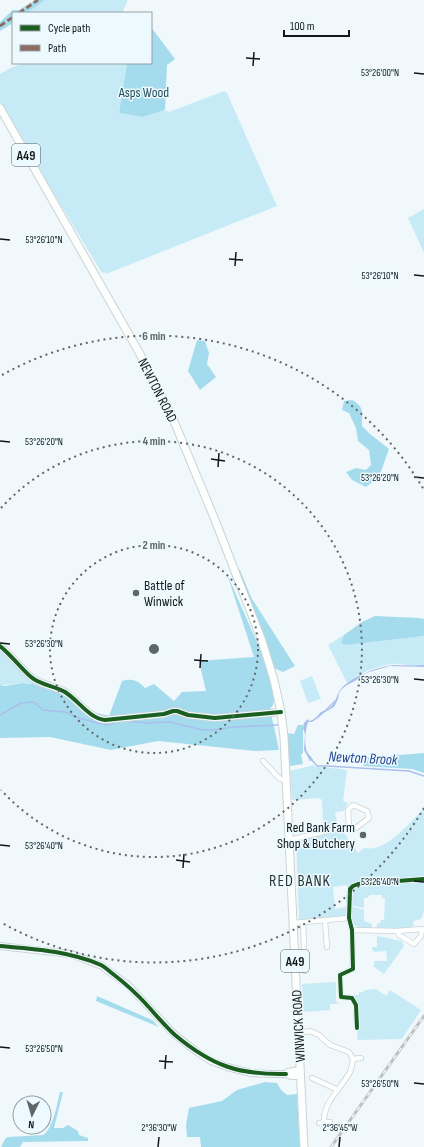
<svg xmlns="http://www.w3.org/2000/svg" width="424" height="1147" font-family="'Sofia Sans Condensed',sans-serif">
	<rect width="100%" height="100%" fill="#f0f8fb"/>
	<g fill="#c6ebf7">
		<polygon points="45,0 128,0 122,13 27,13"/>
		<polygon points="24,63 127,63 119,113 143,117 165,110 169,112 224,91 227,93 277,206 106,274 105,272 102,273 0,105 0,74 10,68"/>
		<polygon points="424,209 424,253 408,218"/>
		<path d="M344 635 341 643 346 645 424 636V665C421 665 418 666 415 666 407 666 400 663 393 664 378 665 358 674 347 683L328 645Z"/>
		<path d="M0 648 41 685 43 687C36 685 30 683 23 683 15 683 8 686 0 685Z"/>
		<polygon points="312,676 321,699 308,703 300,681"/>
		<polygon points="314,765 315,767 324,767 347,770 343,801 348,803 344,811 335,812 338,827 328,829 323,823 322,800 319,798 292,800 290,771"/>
		<path d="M424 808V876L355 883 350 886 348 904H346L347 885 333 887 335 909 347 907 346 915 345 916 299 920 296 841 342 830 358 853 364 848C367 848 371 849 374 848 390 846 413 820 424 808Z"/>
		<polygon points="424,878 424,911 421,919 413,921 414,926 410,927 410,928 378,930 377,929 377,924 380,923 381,920 384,920 385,898 382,898 382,895 370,895 367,898 364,898 364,908 350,905 352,891 358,886"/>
		<path d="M351 906 364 910V921L372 924V928C368 929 367 929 363 928 348 925 350 919 351 906Z"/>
		<polygon points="377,936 402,941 404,946 384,974 374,967 374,961 387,961 386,951 374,952 372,950 372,947 377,947"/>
		<polygon points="336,982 336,1001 339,1004 330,1004 330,1010 303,1012 302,984"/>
		<polygon points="376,989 386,996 390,990 421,1010 402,1039 357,1040 358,1029 357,1003 353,1003 353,995 359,995 359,992 363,992 365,990"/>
	</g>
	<g fill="#a5dced">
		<polygon points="35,0 45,0 27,13 13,13 13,23 0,31 0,22 13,10 19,10"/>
		<polygon points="151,27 175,59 167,65 165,110 143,117 119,113 127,63 151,63"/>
		<polygon points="197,340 205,341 209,353 207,364 216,377 200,390 188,371"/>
		<path d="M352 400C365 407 362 413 362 426L370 434 389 449 379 477 366 487 352 480 346 472 356 468 366 470 371 465 369 450 358 441 356 428 349 413 342 410 344 401Z"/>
		<polygon points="240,570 252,599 295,666 283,672 274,668 238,571"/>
		<path d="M227 574 267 665 274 701 273 705 270 709 279 750 255 751 158 741 111 750 50 737 0 738V685L5 686 22 683 33 684 57 692 73 699 85 710 109 716 122 681C132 678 138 680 145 688L154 684 174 701 182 692 206 691 199 661 254 657Z"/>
		<polygon points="375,616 419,618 424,619 424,636 346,645 341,643 344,635 362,622"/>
		<polygon points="298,725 303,725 303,753 301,755 303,764 290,766 286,733 294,734"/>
		<polygon points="424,753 424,773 412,769 363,766 364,758"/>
		<polygon points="97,996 152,1020 159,1027 96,1001"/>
		<polygon points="265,1082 277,1083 281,1090 287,1095 297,1094 300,1147 201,1147 200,1137 187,1137 186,1125 189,1108 222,1101 237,1090"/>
		<path d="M60 1092H63L54 1128H63L68 1125 78 1131 79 1135 88 1138V1141L23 1142 20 1147H1L5 1139 8 1137 43 1135C53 1129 57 1104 60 1092Z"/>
	</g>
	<path fill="#a9bfec" d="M394 665C404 665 414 666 424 665V667L390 666 366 673 355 681 347 685 342 689 339 693 338 699 334 707 325 712 318 718 312 722H308C305 731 304 743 307 752 309 755 311 756 313 760L310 761 304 750 305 734 303 728 304 723 308 719 309 721C315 720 317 716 321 712 325 710 329 709 332 706 336 701 337 694 341 689 352 676 377 667 394 665Z"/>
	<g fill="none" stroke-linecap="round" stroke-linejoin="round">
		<g stroke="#a9bfec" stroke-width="1.5">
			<polyline points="325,711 335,701"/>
			<polyline points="0,715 21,703 34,702 43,710 65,712 82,719 106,725 121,721"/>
			<polyline points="124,721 148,723 170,722 203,730 214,730 232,727 278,725"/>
			<polyline points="311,759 317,766 327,766 409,771 424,776"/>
		</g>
		<g stroke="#cdd3d5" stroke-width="6">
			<g id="street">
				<polyline points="263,761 279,778 286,781"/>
				<polyline points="289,840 349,826 348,810 353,805 367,811 369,818 356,828 353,829"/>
				<polyline points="325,921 327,947"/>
				<polyline points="293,923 349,918"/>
				<polyline points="303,923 305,971"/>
				<polyline points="352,930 397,931 422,929 421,936 414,944 399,935 397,931"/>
				<polyline points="357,1028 356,1005 352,998 341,997 340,975 353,969 352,930 349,918 350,889 353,886 358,884 424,879"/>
				<path d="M298 1033 310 1031 319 1035 330 1045 349 1052 353 1059C352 1063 352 1068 350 1072 341 1089 323 1102 324 1122"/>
				<polyline points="353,1059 361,1058"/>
				<polyline points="312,1078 338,1090"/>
				<polyline points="319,1123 330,1122"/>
			</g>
		</g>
		<g stroke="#cdd3d5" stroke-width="8">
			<g id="secondary">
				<path d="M0 646C12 656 20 667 31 677 40 685 55 686 65 692 79 701 89 718 105 720L164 714 173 711H177L188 715 215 718 281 712"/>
				<polyline points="0,946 71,954 102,966 128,985 174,1034 197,1052 211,1061 227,1067 251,1073 272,1074 286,1074 291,1076 300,1076"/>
				<polyline points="286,1074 288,1072 300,1070"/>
			</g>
		</g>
		<g stroke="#cdd3d5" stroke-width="9">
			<polyline id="primary" points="0,108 140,354 171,414 215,520 262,641 274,680 281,712 284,737 304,1147"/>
		</g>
		<use href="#street" stroke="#fdfefe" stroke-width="4.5"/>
		<use href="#secondary" stroke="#fdfefe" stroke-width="6"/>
		<use href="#primary" stroke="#fdfefe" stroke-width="7"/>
		<g stroke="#bdbfc0" stroke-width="3">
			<polyline id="rail" points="331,1147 424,1016"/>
		</g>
		<use href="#rail" stroke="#ecfaff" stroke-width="1.5" stroke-dasharray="4.5" stroke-linecap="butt"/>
		<g stroke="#8d6e63" stroke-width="3" stroke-dasharray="6 3" stroke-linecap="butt">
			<polyline points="19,13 38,0"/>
			<polyline points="0,26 13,17"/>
		</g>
		<g stroke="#ecfaff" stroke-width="6">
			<g id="cycleway">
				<path d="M0 646C12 656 20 667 31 677 40 685 55 686 65 692 79 701 89 718 105 720L164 714 173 711H177L188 715 215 718 281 712"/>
				<path d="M0 946C34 949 69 951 101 965 105 967 109 971 113 974 126 984 135 992 146 1004 156 1015 165 1026 175 1035 212 1066 239 1075 286 1074"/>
				<polyline points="357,1028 356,1005 352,998 341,997 340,975 353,969 352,930 349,918 350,889 353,886 358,884 424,879"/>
			</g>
		</g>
		<use href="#cycleway" stroke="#1b5e20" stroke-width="4"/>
	</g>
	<path fill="none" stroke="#121719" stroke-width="1.5" d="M246 58 260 59M253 66 254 52M414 73 424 74M0 239 10 240M229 259 243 260M235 266 236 252M414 275 424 276M0 441 10 442M211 459 225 461M218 467 219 453M414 477 424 478M0 643 10 644M194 660 208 661M200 668 201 654M414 679 424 680M0 845 10 846M176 860 190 862M183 868 184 854M414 881 424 882M0 1047 10 1048M159 1061 173 1062M165 1069 166 1055M414 1083 424 1084M158 1147 159 1137M339 1147 340 1137"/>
	<g fill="none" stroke="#606668" stroke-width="2" stroke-dasharray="2 4">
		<circle cx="154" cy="649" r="104"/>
		<path d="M1 508A208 208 0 1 1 1 790"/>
		<path d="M424 808A313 313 0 0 1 2 923M2 375A313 313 0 0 1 424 490"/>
	</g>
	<g fill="#606668" stroke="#ecfaff" stroke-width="1.5">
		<circle cx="136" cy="593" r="4"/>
		<circle cx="363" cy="835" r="4"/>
	</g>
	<g text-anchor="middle" stroke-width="3" stroke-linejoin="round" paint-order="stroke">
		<g fill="#ecfaff" stroke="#535b5e" stroke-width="1">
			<rect x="12" y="144" width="28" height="22" rx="3"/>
			<rect x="281" y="950" width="28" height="22" rx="3"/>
		</g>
		<g font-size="13" font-weight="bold" fill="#121719">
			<text x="26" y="160">A49</text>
			<text x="295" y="966">A49</text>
		</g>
		<g font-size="14" fill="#27515d" stroke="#ecfaff">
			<text x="144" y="97">Asps Wood</text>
		</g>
		<g font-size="14" fill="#121719" stroke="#ecfaff">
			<text transform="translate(158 390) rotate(63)" y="5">NEWTON ROAD</text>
			<text transform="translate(298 1026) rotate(-93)" y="5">WINWICK ROAD</text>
		</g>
		<g font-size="14" fill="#121719" stroke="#ecfaff" text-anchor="start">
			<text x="144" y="590">Battle of<tspan x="144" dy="16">Winwick</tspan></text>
			<text x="355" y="832" text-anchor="end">Red Bank Farm<tspan x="355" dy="16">Shop &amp; Butchery</tspan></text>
		</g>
		<g font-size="15" font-style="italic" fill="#2a4690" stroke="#ecfaff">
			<text transform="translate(363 758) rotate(3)" y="5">Newton Brook</text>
		</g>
		<g font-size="16" letter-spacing="1" fill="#273235" stroke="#ecfaff">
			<text x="300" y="886">RED BANK</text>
		</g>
	</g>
	<g font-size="10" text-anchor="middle" fill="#121719" stroke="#ecfaff" stroke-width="3" stroke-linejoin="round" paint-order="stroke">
		<text x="380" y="76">53°26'00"N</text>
		<text x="44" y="243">53°26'10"N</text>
		<text x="380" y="279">53°26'10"N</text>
		<text x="44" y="445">53°26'20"N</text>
		<text x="380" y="481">53°26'20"N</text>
		<text x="44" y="647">53°26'30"N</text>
		<text x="380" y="683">53°26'30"N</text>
		<text x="44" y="849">53°26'40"N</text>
		<text x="380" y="885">53°26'40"N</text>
		<text x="44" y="1052">53°26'50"N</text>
		<text x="380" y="1087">53°26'50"N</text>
		<text x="159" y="1131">2°36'30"W</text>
		<text x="340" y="1131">2°36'45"W</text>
	</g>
	<circle cx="154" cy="649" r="6" fill="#606668" stroke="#ecfaff" stroke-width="2"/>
	<g font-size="12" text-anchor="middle" font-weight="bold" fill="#606668" stroke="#ecfaff" stroke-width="3" stroke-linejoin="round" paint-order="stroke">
		<text x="154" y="340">6 min</text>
		<text x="154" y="445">4 min</text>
		<text x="154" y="549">2 min</text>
	</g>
	<rect x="12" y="12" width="140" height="52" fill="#ecfaff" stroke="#959fa3"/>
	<rect x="20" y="25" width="20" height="6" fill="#1b5e20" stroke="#959fa3"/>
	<text x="48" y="32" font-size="12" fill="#121719">Cycle path</text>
	<rect x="20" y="45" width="20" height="6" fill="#8d6e63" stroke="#959fa3"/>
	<text x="48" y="52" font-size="12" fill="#121719">Path</text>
	<g transform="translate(32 1115) rotate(185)"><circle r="19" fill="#ecfaff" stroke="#959fa3"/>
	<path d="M0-3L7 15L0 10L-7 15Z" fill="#606668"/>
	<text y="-6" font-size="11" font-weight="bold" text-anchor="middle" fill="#121719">N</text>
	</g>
	<path d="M284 30v6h65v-6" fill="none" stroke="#121719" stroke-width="2"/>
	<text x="290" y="30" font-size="12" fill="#121719" stroke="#ecfaff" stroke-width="3" paint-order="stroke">100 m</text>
</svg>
